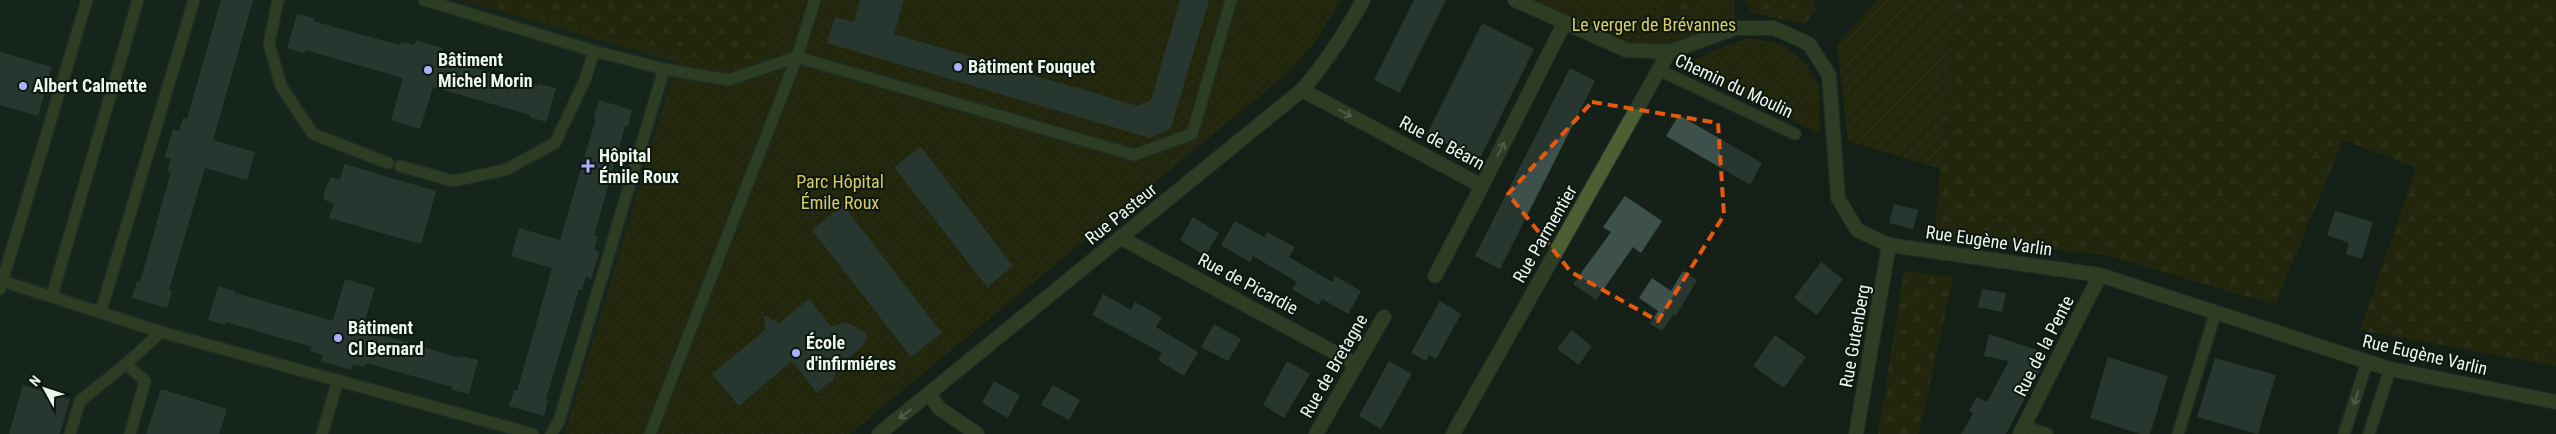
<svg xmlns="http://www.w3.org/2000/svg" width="2556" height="434" font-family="'Roboto Condensed',sans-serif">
	<defs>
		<pattern id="grass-dots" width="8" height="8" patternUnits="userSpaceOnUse" patternTransform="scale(1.25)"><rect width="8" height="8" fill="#332d00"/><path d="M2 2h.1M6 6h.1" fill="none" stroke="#474219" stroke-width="1.8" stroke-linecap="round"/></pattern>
		<pattern id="forest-firs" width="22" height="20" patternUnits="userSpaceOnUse" patternTransform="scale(1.25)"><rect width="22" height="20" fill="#332d00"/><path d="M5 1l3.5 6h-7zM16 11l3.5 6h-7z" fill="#474219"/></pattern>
		<pattern id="garden-furrows" width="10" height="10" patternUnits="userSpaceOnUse" patternTransform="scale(1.25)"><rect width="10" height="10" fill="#332d00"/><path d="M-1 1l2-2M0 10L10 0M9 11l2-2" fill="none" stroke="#474219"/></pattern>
	</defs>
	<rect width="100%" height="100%" fill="#142018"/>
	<polygon fill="#192b1f" points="0,0 1341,0 1314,44 1285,75 850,434 0,434"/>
	<g fill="url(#grass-dots)">
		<polygon points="461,0 1341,0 1314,44 1285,75 850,434 565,434 677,62"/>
		<polygon points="1516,0 1734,0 1736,28 1669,52 1626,50"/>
		<path d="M1750 38 1782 44 1806 64 1819 87 1820 134 1684 69C1704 52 1725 45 1750 38Z"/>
	</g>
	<g fill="url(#forest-firs)">
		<polygon points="461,0 787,0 765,56 743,69"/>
		<polygon points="1663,0 1697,0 1697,7 1676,15 1665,13"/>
		<polygon points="1745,0 1814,0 1816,10 1804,24 1752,13"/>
		<polygon points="1955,0 2556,0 2556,366 2360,330 2416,168 2343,140 2275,305 2106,255 1934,238"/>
		<polygon points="1904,271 1953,277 1919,434 1878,434"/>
	</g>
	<polygon fill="url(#garden-furrows)" points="1877,0 1955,0 1940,169 1848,141 1837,44"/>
	<g fill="#3e504c">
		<polygon points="221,0 253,0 213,140 255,152 247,180 205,168 169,290 172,291 167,308 132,298 137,281 140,282 171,172 167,171 171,159 165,157 173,129 179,131 183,118 187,119"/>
		<polygon points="860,0 904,0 894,34 1138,106 1151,100 1180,0 1209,0 1171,128 1150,138 827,43 835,17 854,22"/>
		<polygon points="1414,0 1446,0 1400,93 1374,80"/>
		<polygon points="297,14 314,18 313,21 399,45 401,42 414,45 416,40 443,48 442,53 454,57 453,62 538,86 539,84 556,88 546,122 530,117 530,115 433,87 420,129 391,120 403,78 306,50 304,53 287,48"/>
		<polygon points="1482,23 1534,49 1479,160 1427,134"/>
		<polygon points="0,52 52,67 38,116 0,105"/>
		<polygon points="1570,68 1595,81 1500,269 1475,256"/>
		<polygon points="599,100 632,110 628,126 625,126 594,236 598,237 594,249 600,252 591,279 586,277 582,290 579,289 546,399 548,400 544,416 509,406 514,390 517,391 552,268 511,256 519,228 560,240 596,118 594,117"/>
		<polygon points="1679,115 1762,163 1750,185 1666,136"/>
		<polygon points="921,147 1013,266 987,287 894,167"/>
		<polygon points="344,164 436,191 421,244 329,218 334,203 324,200 324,192 331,177 340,180"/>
		<polygon points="1625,196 1662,221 1641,253 1633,247 1596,300 1573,284 1611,232 1603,227"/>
		<polygon points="1894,204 1918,210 1913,229 1889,223"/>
		<polygon points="843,205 942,333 911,357 812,230"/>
		<polygon points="2335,211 2373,222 2362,259 2346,254 2349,243 2327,235"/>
		<polygon points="1193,217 1219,233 1205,256 1180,240"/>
		<polygon points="1235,221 1264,237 1267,232 1295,247 1289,257 1332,282 1335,276 1361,291 1348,314 1322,299 1319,305 1292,289 1297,282 1253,256 1250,262 1221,245"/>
		<polygon points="1821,262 1843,279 1817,315 1794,298"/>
		<polygon points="1683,271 1697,280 1676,316 1674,314 1662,331 1650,324 1658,311 1639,298 1652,278 1671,291"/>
		<polygon points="345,279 375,288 362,329 460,358 461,356 478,360 469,394 452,390 452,387 366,363 364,367 353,364 351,370 321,361 323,355 310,351 312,347 226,322 226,325 208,320 218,286 235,291 235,293 333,321"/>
		<polygon points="1982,289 2006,293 2002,312 1978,307"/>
		<polygon points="1103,294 1131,310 1135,302 1162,317 1156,327 1198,352 1184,376 1158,360 1162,353 1092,315"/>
		<polygon points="809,299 831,326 846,322 867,333 864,345 842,364 836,370 834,379 817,393 792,361 739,406 712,374 765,330 764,315 779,323"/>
		<polygon points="1440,301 1461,314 1436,359 1429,355 1426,361 1411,353"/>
		<polygon points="1214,324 1241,339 1228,361 1201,347"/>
		<polygon points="1571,330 1592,346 1579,365 1557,349"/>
		<polygon points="1989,334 2037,350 2034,361 2043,364 2006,434 1961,434 1973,414 1969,411 1977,397 1987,402 2009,361 1984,356"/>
		<polygon points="1775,335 1806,357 1784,388 1753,366"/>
		<polygon points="2108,357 2168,376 2150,434 2140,434 2090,418"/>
		<polygon points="2215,358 2276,375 2258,434 2197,417"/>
		<polygon points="1287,361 1310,374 1284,418 1263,405"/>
		<polygon points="1389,361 1412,374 1381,429 1359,416"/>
		<polygon points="994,381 1020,395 1008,418 982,403"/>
		<polygon points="23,385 70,399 60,434 9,434"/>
		<polygon points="1053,385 1080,400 1069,420 1041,405"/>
		<polygon points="161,389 227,409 219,434 146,434"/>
	</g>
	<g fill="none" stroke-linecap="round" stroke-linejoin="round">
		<g stroke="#2e3a32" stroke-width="14">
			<g id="service">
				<polyline points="278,0 269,44 281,86 313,134 388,163"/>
				<polyline points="424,0 594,51 664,69 728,80 797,57 1134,155 1192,134 1231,0"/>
				<polyline points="1659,70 1795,134"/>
				<polyline points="400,166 453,181 505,170 555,143 585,80 594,51"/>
				<polyline points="2,281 161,332 533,434"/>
				<polyline points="0,289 87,0"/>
				<polyline points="52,296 138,0"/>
				<polyline points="101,311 194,0"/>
				<polyline points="126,364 145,381 130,434"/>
				<polyline points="2024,426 2047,434"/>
				<polyline points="70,434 80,401 126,364 161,332"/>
				<polyline points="322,434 338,380"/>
				<polyline points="551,434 559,421 664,69"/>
				<polyline points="650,434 797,57 815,0"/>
				<polyline points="2178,434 2216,311"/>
				<polyline points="2344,434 2367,362"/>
				<polyline points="2369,434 2390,369"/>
			</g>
		</g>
		<g stroke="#2e3a32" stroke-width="16">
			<g id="minor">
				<polyline points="1515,0 1626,50 1669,52 1736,28 1774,28 1809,44 1829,75 1838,198 1857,230 1889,245 2100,275 2390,369 2556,402"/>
				<polyline points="1302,90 1482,186 1565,22"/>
				<polyline points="1121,238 1356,364"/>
				<polyline points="1435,276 1482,186"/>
				<polyline points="930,395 939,408 977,434"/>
				<path d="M879 434 1302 90C1327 62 1345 33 1363 0"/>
				<polyline points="1316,434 1384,317"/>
				<polyline points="1453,434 1669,52"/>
				<polyline points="1856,434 1889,245"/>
				<polyline points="2020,434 2100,275"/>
			</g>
		</g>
		<use href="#service" stroke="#4c5f33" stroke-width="11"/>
		<use href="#minor" stroke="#4c5f33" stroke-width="14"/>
	</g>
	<defs><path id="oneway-shaft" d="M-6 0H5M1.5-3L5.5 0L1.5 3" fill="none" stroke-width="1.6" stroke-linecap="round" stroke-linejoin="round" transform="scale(1.25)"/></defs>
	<g stroke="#94a288">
		<use href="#oneway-shaft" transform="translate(1345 113) rotate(28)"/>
		<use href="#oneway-shaft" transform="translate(1501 149) rotate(-63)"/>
		<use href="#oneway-shaft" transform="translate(2356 398) rotate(108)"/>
		<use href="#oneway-shaft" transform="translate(905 414) rotate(142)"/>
	</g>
	<path d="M0 0H2556V434H0ZM1592 102 1718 123 1724 215 1658 321 1571 272 1508 194Z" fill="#142018" fill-opacity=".55" fill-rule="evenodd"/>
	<path fill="none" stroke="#e8590c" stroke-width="4" stroke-dasharray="10 6" stroke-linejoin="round" d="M1592 102 1718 123 1724 215 1658 321 1571 272 1508 194Z"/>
	<g fill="#adaffb" stroke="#0b170f" stroke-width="2">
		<circle cx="958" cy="67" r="5"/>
		<circle cx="428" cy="70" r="5"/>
		<circle cx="23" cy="86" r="5"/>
		<path d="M585.5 158.5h5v5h5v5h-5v5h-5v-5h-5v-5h5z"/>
		<circle cx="338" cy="338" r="5"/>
		<circle cx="796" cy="353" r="5"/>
	</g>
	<g text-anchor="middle" stroke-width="4" stroke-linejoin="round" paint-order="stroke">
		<g font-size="18" fill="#d9cd64" stroke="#0b170f">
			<text x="1654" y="31">Le verger de Brévannes</text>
			<text x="840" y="188">Parc Hôpital<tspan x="840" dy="21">Émile Roux</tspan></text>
		</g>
		<g font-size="18" font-weight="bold" fill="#edf5ef" stroke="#0b170f" text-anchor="start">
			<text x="438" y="66">Bâtiment<tspan x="438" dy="21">Michel Morin</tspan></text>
			<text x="968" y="73">Bâtiment Fouquet</text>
			<text x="33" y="92">Albert Calmette</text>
			<text x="599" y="162">Hôpital<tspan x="599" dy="21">Émile Roux</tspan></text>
			<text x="348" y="334">Bâtiment<tspan x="348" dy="21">Cl Bernard</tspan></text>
			<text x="806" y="349">École<tspan x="806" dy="21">d'infirmiéres</tspan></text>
		</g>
		<g font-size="18" fill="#edf5ef" stroke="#0b170f">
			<text transform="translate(1734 86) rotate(25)" y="6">Chemin du Moulin</text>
			<text transform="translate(1442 143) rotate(28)" y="6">Rue de Béarn</text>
			<text transform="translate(1121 214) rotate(-39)" y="6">Rue Pasteur</text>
			<text transform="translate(1545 234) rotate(-60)" y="6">Rue Parmentier</text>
			<text transform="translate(1989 241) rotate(8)" y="6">Rue Eugène Varlin</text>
			<text transform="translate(1248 284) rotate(28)" y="6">Rue de Picardie</text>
			<text transform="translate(1855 336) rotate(-80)" y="6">Rue Gutenberg</text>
			<text transform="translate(2044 346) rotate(-63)" y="6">Rue de la Pente</text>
			<text transform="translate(2425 355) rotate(13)" y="6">Rue Eugène Varlin</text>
			<text transform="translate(1334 366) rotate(-60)" y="6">Rue de Bretagne</text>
		</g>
	</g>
	<g transform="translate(45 389) rotate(310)" stroke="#0b170f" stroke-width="4" paint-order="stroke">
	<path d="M0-4L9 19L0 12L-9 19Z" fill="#edf5ef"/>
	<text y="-8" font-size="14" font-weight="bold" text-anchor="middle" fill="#edf5ef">N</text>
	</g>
</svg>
